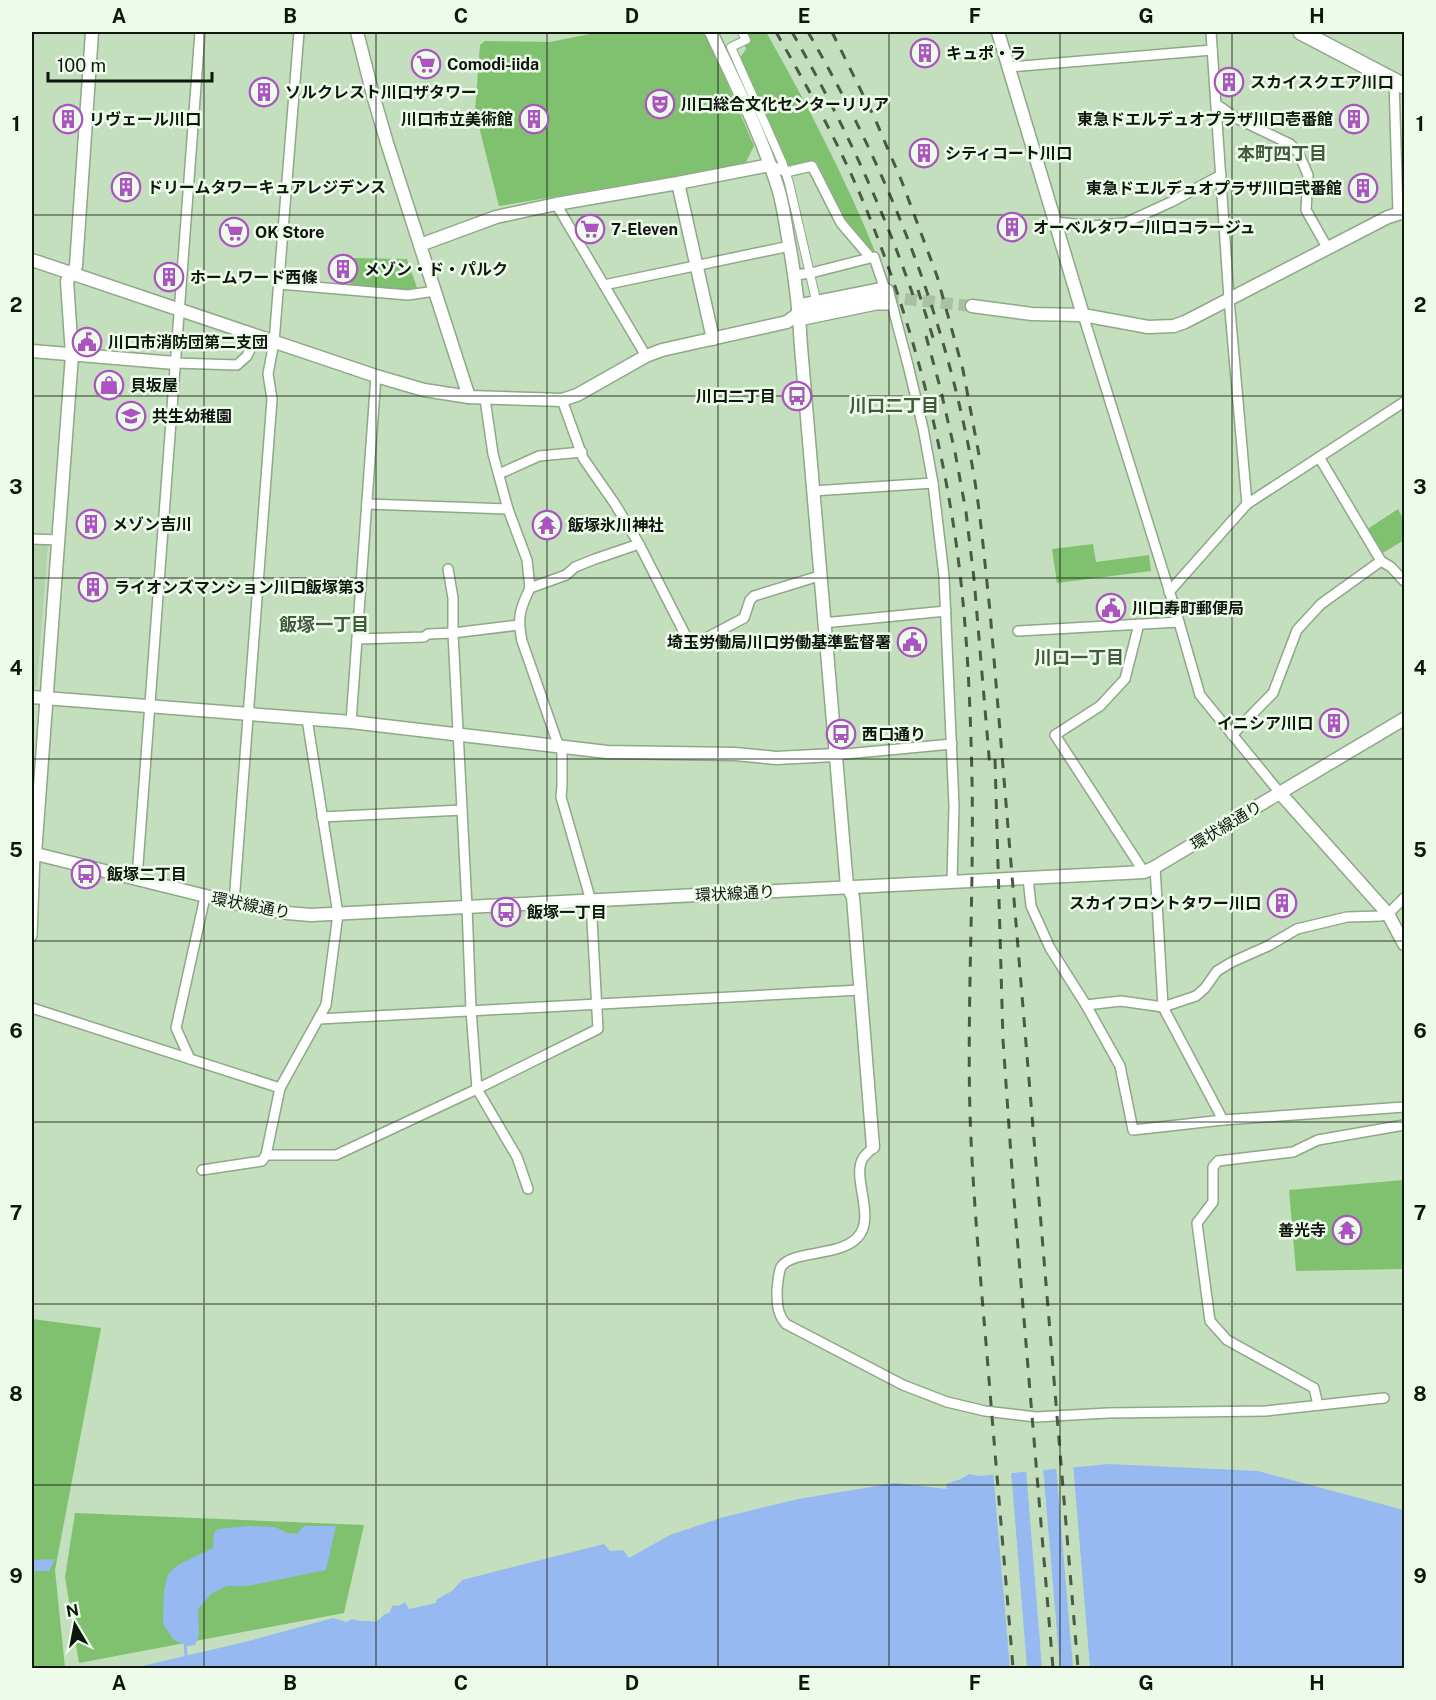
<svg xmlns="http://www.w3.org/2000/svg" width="1436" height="1700" font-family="'Public Sans','Noto Sans JP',sans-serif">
	<rect width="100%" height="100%" fill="#c3dfbd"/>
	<polygon fill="#b3d2ab" points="32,543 48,544 37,686 32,691"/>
	<g fill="#7fc16e">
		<polygon points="600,32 705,32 754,146 746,162 741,165 499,206 475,111 480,45 485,41 550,42"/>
		<path d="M740 32H766C807 104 845 177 876 254L873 253 846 220 816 161 787 166 761 103 740 58 746 49Z"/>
		<polygon points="352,258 407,259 418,291 350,287"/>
		<polygon points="1398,509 1404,520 1404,540 1381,554 1366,530"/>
		<polygon points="1093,544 1096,562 1149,555 1151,571 1057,583 1052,549"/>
		<polygon points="1404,1180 1404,1269 1296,1271 1289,1190"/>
		<polygon points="32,1319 101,1328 55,1570 65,1668 32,1668"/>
		<polygon points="75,1513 364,1525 344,1613 79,1663 65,1577"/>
	</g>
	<g fill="#96b9f1">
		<path d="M1109 1464 1258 1471 1404 1510V1668H133L245 1642 333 1618 346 1622 352 1619C360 1622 367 1620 376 1622L385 1614 389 1613 393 1605 399 1606 405 1602 409 1609 436 1603 437 1599 452 1591 462 1580 604 1544 610 1551 623 1550 629 1558 670 1535 724 1517 798 1499 895 1483 947 1489 946 1484 961 1479 969 1474 979 1476Z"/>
		<polygon points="249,1526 275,1527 287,1533 297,1534 304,1526 336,1526 326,1570 248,1586 227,1586 211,1594 198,1609 199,1636 195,1645 188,1646 174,1640 163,1624 164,1591 168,1574 178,1565 213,1548 214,1533 218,1529"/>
		<polygon points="55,1559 49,1571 32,1571 32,1560"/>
	</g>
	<g fill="#c3dfbd">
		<polygon points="1073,1464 1090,1668 1073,1668 1056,1466"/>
		<polygon points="1043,1467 1060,1668 1042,1668 1026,1469"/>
		<polygon points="1011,1470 1027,1668 1010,1668 993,1471"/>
	</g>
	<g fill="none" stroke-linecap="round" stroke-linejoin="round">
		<polyline stroke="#96b9f1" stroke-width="3" points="185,1643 186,1657"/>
		<polyline stroke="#a8c1a2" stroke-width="12" stroke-dasharray="12 6" stroke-linecap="butt" points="887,297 972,306"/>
		<g stroke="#8ea888" stroke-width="10">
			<polyline id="pedestrian" points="742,32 746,40 731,47 782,162 789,183 816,300"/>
		</g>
		<g stroke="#8ea888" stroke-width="12">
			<g id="minor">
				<polyline points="1211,32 1229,299 1247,504"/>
				<polyline points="1009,67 1212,50"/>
				<polyline points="1394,81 1398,213"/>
				<polyline points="1216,104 1236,118 1290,144 1298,152 1308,175 1306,210 1328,249"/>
				<polyline points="770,165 786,172 812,166 841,223 870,257"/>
				<polyline points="556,204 646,356"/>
				<polyline points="1055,222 1093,226 1125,223 1171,202 1221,175"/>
				<polyline points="795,275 811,273 874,257 884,287 888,289 908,365 923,428 933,483 944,576 954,806 952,881"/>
				<polyline points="279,284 408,295 435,291"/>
				<polyline points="604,285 790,246"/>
				<polyline points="799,304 884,287"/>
				<polyline points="1083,315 1179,622 1200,695 1280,793"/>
				<polyline points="799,321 876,305 892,305"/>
				<polyline points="175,363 237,365 247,356 256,337"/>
				<polyline points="485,399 493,454 508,509 527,560 530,588"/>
				<polyline points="562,400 583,458 615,504 639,544 691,646 744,618 750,600 754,596 819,576"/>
				<polyline points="1319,457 1381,561 1391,567 1404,581"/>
				<polyline points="499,474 539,456 582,452"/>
				<polyline points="813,491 933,483"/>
				<polyline points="367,504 508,509"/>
				<polyline points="32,539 59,540"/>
				<polyline points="448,569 453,598 453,633 467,907 471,1010 477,1089 517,1157 528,1189"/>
				<polyline points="1169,592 1247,504 1404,402"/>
				<polyline points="823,623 946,611"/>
				<polyline points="1139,624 1125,679 1100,706 1055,735 1144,872"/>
				<polyline points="1018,631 1179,622"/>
				<polyline points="357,639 424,637 428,634 453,633 519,625"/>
				<polyline points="351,722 376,376"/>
				<polyline points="1232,735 1273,693 1297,630 1321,604 1381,561"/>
				<path d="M559 747 522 641C517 617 520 609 530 588L566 575 575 567 595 559 639 544"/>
				<polyline points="835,755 952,744"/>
				<polyline points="322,817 462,810"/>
				<polyline points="1155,867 1163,1007 1223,1120"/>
				<polyline points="137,878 200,32"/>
				<polyline points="1028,878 1031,906 1050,948 1086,1005 1121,1001 1163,1007 1196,996 1205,988 1217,971 1232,962 1268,946 1297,929 1347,917 1381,916 1388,914 1404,898"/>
				<polyline points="234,903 272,399 268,374 274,342 299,32"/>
				<polyline points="32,936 35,854"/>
				<polyline points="1086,1005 1120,1066 1133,1130 1223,1120 1404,1107"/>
				<polyline points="32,1008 280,1088"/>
				<polyline points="319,1019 860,990"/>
				<polyline points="190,1059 176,1028 205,897"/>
				<path d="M873 1147C870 1151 866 1154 863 1158 851 1178 877 1218 857 1238 838 1257 792 1250 781 1267 778 1274 778 1283 777 1290 777 1303 777 1314 786 1324L903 1385 947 1402 985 1411 1036 1417 1108 1413 1266 1411 1384 1398"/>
				<polyline points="266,1155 280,1088 326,1005 338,914 307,719"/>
				<polyline points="202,1170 262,1161 266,1155 336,1155 477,1089 598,1029 591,901 561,797 562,786 562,748"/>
				<polyline points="1318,1405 1314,1388 1227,1340 1210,1321 1197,1223 1213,1202 1213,1167 1218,1161 1293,1152 1318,1140 1404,1125"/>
			</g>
		</g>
		<g stroke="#8ea888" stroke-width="15">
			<g id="tertiary">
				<polyline points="357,32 373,95 387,143 469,397"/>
				<path d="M711 32C735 83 761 134 778 188 783 204 785 221 788 238 795 274 799 310 801 347L847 886 853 897 873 1147"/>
				<polyline points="998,32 1083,315"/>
				<polyline points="678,183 713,339"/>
				<polyline points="420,245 496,217 556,204 678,183 770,165"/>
				<polyline points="32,260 376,376 424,390 469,397 562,400 577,395 646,356 662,350 787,322 799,313 877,297 887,297"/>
				<polyline points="972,306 1032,314 1083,315 1148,327 1174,326 1185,322 1388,217 1404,212"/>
				<polyline points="32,351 175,363"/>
				<polyline points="32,697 351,722 607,752 735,754 776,758 835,755"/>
				<polyline points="1280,793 1388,914 1404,944"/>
				<polyline points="32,853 234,903 287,913 311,915 1144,872 1155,867 1404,719"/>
				<polyline points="35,854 72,355 67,281 76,266 92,32"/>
			</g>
		</g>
		<g stroke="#8ea888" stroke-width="18">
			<polyline id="primary" points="1301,32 1404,86"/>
		</g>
		<use href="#pedestrian" stroke="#fff" stroke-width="8"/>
		<use href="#minor" stroke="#fff" stroke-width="9"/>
		<use href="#tertiary" stroke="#fff" stroke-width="12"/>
		<use href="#primary" stroke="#fff" stroke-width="15"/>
		<g stroke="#4a5a47" stroke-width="3" stroke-dasharray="10 10" stroke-linecap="butt">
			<path d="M776 32C809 90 842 149 867 211 906 307 934 408 951 510 966 598 970 689 972 779 974 891 967 1003 970 1115 973 1199 981 1283 988 1367 996 1467 1005 1568 1013 1668"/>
			<path d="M792 32C841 118 883 207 915 301"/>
			<path d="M808 32C884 164 939 299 969 449 980 502 984 557 990 611L1078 1668"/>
			<polyline points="832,32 875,119 902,182 937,276 963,370 979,455"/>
			<polyline points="918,290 935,344"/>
			<polyline points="926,336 940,387 955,452 966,512 974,579 990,768"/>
			<polyline points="995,759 1003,1040 1014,1199 1053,1668"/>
		</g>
	</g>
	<path fill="none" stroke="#0e170c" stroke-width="1.5" stroke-opacity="0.55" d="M204 32V1668M376 32V1668M547 32V1668M718 32V1668M889 32V1668M1060 32V1668M1232 32V1668M32 215H1404M32 396H1404M32 578H1404M32 759H1404M32 941H1404M32 1122H1404M32 1304H1404M32 1485H1404"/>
	<defs>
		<g id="building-ring" transform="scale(1.5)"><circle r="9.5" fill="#edfbea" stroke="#ab53c0" stroke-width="1.5"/><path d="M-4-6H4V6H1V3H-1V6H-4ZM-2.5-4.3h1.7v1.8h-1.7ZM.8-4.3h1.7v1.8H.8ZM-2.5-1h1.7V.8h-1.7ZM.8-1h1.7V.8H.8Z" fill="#ab53c0"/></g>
		<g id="supermarket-ring" transform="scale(1.5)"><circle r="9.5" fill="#edfbea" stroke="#ab53c0" stroke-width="1.5"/><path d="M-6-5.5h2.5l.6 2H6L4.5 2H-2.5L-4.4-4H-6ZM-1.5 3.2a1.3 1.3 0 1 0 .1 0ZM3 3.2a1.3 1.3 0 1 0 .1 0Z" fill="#ab53c0"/></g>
		<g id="theatre-ring" transform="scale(1.5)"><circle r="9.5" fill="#edfbea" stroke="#ab53c0" stroke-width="1.5"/><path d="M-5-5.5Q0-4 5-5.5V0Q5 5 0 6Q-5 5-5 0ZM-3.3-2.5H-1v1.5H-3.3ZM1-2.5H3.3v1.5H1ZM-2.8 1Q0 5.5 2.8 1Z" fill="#ab53c0"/></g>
		<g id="civic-ring" transform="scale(1.5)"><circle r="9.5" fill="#edfbea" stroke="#ab53c0" stroke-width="1.5"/><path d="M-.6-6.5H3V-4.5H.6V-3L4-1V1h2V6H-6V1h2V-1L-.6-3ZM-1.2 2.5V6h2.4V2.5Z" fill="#ab53c0"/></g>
		<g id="shop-ring" transform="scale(1.5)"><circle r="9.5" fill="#edfbea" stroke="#ab53c0" stroke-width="1.5"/><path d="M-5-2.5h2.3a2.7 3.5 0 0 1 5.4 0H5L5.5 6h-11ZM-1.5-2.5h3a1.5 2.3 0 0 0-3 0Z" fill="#ab53c0"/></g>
		<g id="bus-ring" transform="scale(1.5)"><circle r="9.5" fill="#edfbea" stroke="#ab53c0" stroke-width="1.5"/><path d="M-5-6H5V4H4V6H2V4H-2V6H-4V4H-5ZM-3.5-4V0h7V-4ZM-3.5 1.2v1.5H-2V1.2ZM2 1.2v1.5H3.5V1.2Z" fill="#ab53c0"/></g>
		<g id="school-ring" transform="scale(1.5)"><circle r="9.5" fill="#edfbea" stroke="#ab53c0" stroke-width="1.5"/><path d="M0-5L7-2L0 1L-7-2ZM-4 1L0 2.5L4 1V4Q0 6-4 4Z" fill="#ab53c0"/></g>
		<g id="temple-ring" transform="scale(1.5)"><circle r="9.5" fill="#edfbea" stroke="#ab53c0" stroke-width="1.5"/><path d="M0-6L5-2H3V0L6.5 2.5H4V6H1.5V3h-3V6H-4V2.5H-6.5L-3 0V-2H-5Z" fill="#ab53c0"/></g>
	</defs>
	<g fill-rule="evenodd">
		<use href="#building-ring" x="925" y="53"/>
		<use href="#supermarket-ring" x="426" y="64"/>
		<use href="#building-ring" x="1229" y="82"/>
		<use href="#building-ring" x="264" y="92"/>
		<use href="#theatre-ring" x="660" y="104"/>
		<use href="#building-ring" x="68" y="119"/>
		<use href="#building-ring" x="534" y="119"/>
		<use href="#building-ring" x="1354" y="119"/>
		<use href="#building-ring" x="924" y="153"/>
		<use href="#building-ring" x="126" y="187"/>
		<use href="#building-ring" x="1363" y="188"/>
		<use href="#building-ring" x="1012" y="227"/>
		<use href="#supermarket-ring" x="590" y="229"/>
		<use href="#supermarket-ring" x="234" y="232"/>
		<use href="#building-ring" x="343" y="269"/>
		<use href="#building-ring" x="169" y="277"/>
		<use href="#civic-ring" x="87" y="342"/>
		<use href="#shop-ring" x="109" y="385"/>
		<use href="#bus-ring" x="797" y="396"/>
		<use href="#school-ring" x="131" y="416"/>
		<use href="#building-ring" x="91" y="524"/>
		<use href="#temple-ring" x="547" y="525"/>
		<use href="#building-ring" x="93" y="587"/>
		<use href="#civic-ring" x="1111" y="608"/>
		<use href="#civic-ring" x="912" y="642"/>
		<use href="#building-ring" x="1334" y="723"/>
		<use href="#bus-ring" x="841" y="734"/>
		<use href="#bus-ring" x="86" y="874"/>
		<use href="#building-ring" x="1282" y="903"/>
		<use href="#bus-ring" x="506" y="912"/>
		<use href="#temple-ring" x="1347" y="1230"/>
	</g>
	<g text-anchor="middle" stroke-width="5" stroke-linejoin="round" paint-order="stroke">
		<g font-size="16" font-weight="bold" fill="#0e170c" stroke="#edfbea" text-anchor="start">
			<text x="946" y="59">キュポ・ラ</text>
			<text x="447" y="70">Comodi-iida</text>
			<text x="1250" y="88">スカイスクエア川口</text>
			<text x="285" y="98">ソルクレスト川口ザタワー</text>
			<text x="681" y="110">川口総合文化センターリリア</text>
			<text x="89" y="125">リヴェール川口</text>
			<text x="513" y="125" text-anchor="end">川口市立美術館</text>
			<text x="1333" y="125" text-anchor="end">東急ドエルデュオプラザ川口壱番館</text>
			<text x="945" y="159">シティコート川口</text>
			<text x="147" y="193">ドリームタワーキュアレジデンス</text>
			<text x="1342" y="194" text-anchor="end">東急ドエルデュオプラザ川口弐番館</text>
			<text x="1033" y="233">オーベルタワー川口コラージュ</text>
			<text x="611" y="235">7-Eleven</text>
			<text x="255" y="238">OK Store</text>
			<text x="364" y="275">メゾン・ド・パルク</text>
			<text x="190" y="283">ホームワード西條</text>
			<text x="108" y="348">川口市消防団第二支団</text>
			<text x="130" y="391">貝坂屋</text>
			<text x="776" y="402" text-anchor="end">川口二丁目</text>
			<text x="152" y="422">共生幼稚園</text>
			<text x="112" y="530">メゾン吉川</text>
			<text x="568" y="531">飯塚氷川神社</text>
			<text x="114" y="593">ライオンズマンション川口飯塚第3</text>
			<text x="1132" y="614">川口寿町郵便局</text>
			<text x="891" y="648" text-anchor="end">埼玉労働局川口労働基準監督署</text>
			<text x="1313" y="729" text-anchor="end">イニシア川口</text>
			<text x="862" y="740">西口通り</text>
			<text x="107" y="880">飯塚二丁目</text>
			<text x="1261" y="909" text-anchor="end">スカイフロントタワー川口</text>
			<text x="527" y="918">飯塚一丁目</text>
			<text x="1326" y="1236" text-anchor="end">善光寺</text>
		</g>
		<g font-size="16" fill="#0e170c" stroke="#edfbea">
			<text transform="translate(1226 825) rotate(-31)" y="6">環状線通り</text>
			<text transform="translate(735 893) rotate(-3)" y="6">環状線通り</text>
			<text transform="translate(251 905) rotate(11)" y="6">環状線通り</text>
		</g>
		<g font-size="18" font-weight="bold" fill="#435a3d" stroke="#edfbea">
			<text x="1282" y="160">本町四丁目</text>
			<text x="894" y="412">川口二丁目</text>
			<text x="324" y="631">飯塚一丁目</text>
			<text x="1079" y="664">川口一丁目</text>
		</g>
	</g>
	<rect width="1436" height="1700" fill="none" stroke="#edfbea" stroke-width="66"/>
	<g transform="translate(75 1625) rotate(350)" stroke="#edfbea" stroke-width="4.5" paint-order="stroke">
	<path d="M0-4.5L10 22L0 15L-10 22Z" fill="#0e170c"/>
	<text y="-9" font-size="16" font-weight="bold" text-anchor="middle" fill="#0e170c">N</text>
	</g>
	<path d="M48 72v9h164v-9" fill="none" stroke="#0e170c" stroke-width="3"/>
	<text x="57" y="72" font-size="18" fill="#0e170c" stroke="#edfbea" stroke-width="4.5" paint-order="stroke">100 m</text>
	<rect x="33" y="33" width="1370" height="1634" fill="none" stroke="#0e170c" stroke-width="2"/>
	<g font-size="20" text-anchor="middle" font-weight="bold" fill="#0e170c">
		<text x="119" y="23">A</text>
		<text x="290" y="23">B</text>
		<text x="461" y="23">C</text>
		<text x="632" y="23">D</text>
		<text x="804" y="23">E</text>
		<text x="975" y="23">F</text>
		<text x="1146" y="23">G</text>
		<text x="1317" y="23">H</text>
		<text x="16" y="131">1</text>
		<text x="1420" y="131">1</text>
		<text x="16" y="312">2</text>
		<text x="1420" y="312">2</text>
		<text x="16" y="494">3</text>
		<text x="1420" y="494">3</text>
		<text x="16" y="675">4</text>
		<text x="1420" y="675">4</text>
		<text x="16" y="857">5</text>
		<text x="1420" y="857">5</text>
		<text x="16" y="1038">6</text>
		<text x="1420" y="1038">6</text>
		<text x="16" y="1220">7</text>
		<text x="1420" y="1220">7</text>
		<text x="16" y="1401">8</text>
		<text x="1420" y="1401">8</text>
		<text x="16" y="1583">9</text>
		<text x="1420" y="1583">9</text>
		<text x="119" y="1690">A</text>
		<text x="290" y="1690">B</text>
		<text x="461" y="1690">C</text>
		<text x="632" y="1690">D</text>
		<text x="804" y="1690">E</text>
		<text x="975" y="1690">F</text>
		<text x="1146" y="1690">G</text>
		<text x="1317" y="1690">H</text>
	</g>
</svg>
